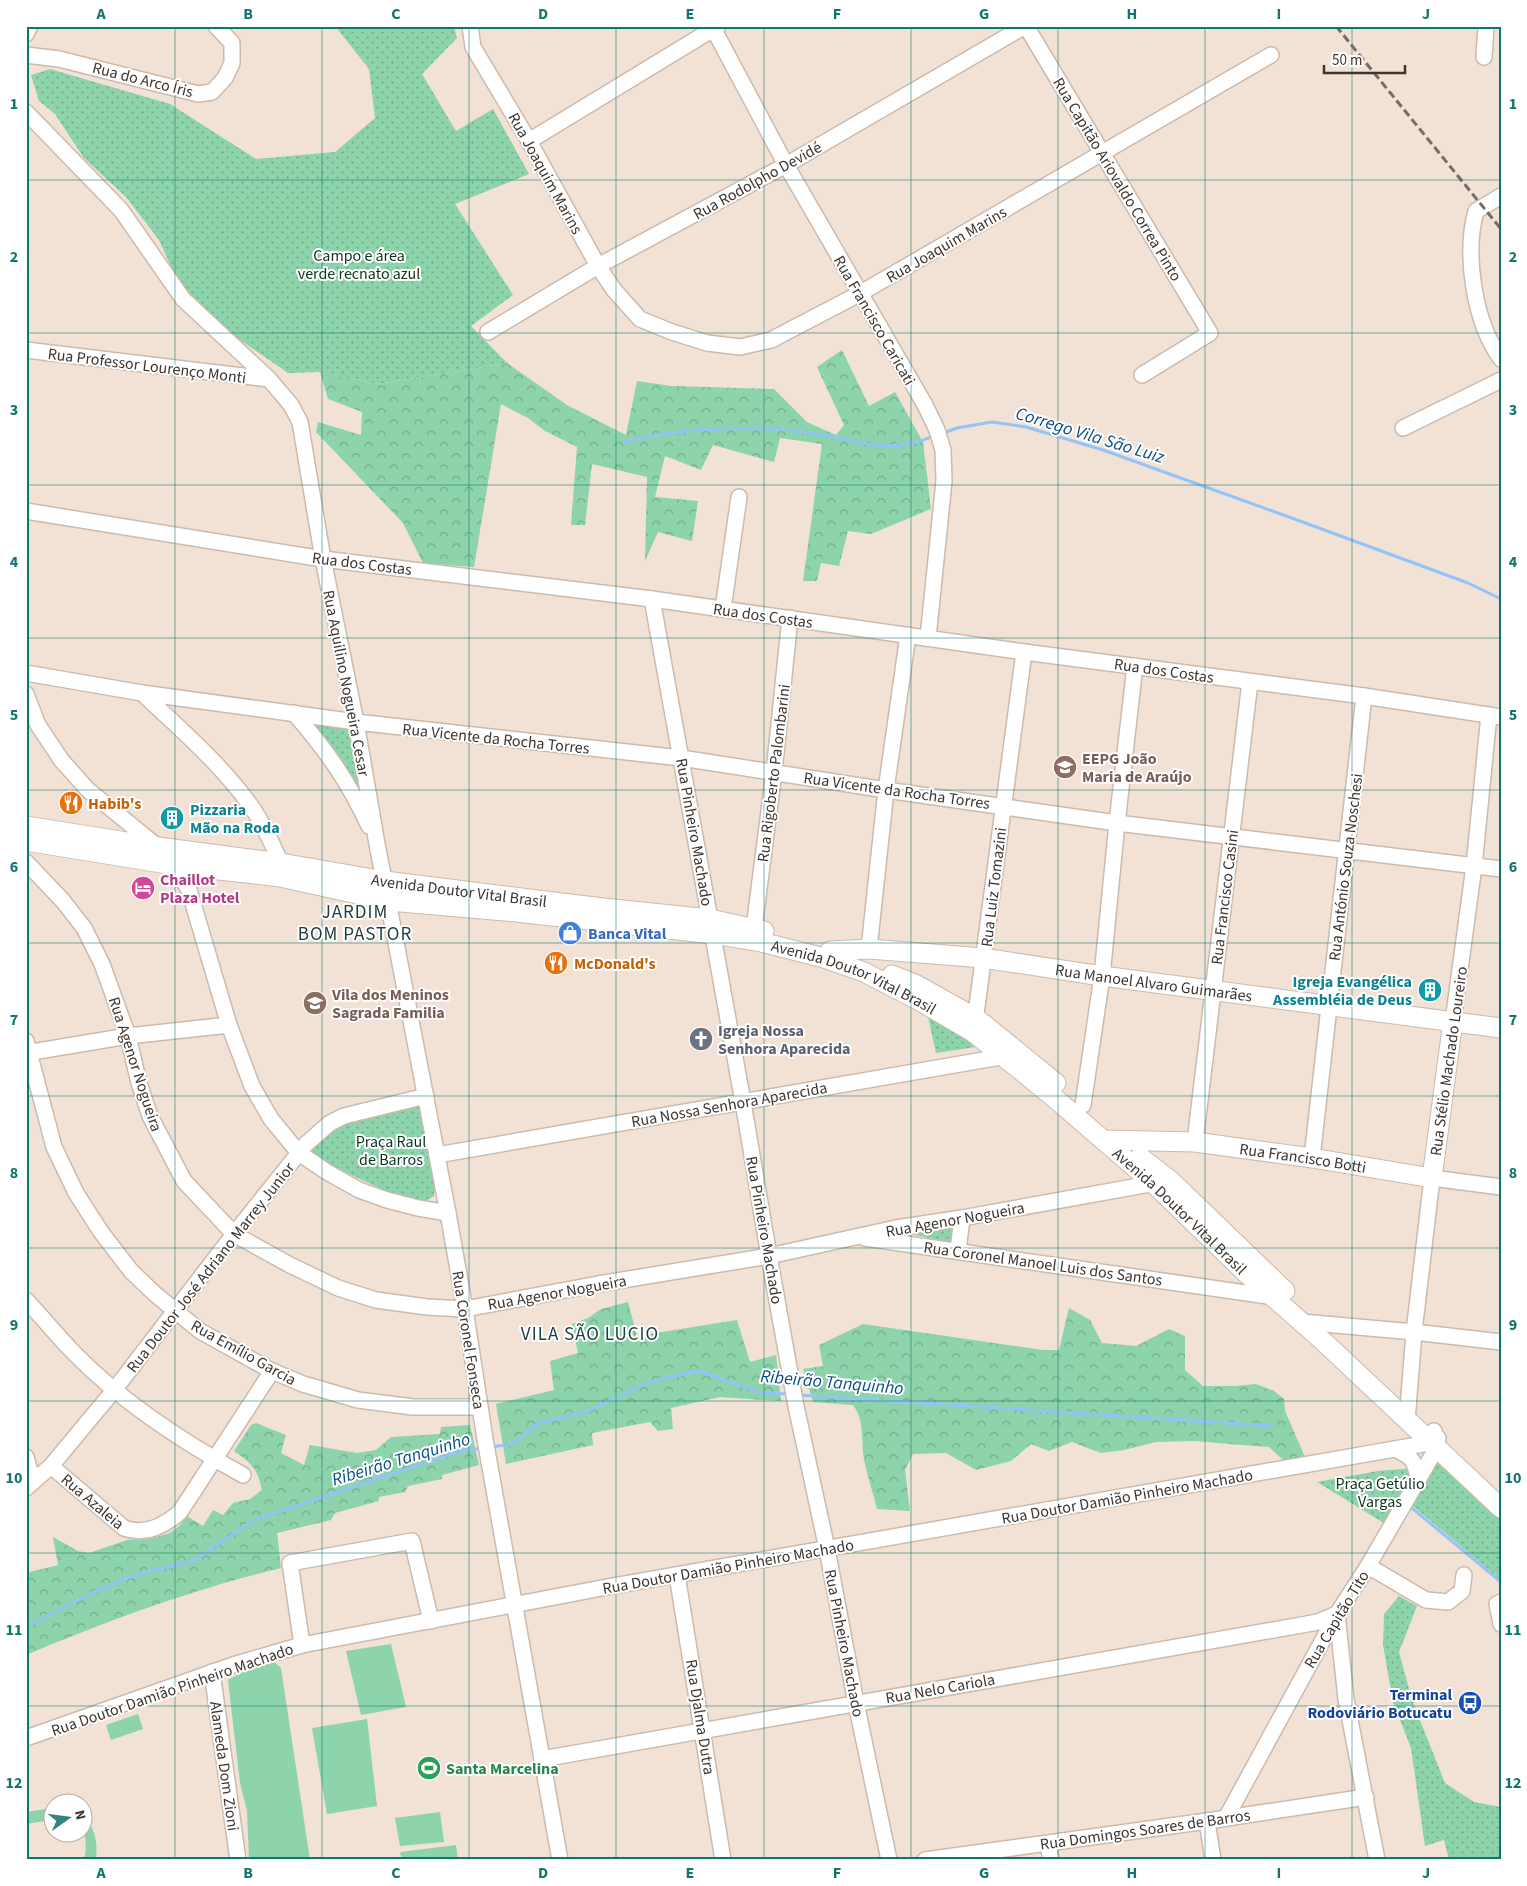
<svg xmlns="http://www.w3.org/2000/svg" width="1527" height="1886" font-family="'Source Sans 3',sans-serif">
	<defs>
		<pattern id="forest-crowns" width="20" height="18" patternUnits="userSpaceOnUse" patternTransform="scale(1.25)"><rect width="20" height="18" fill="#8dd3ab"/><path d="M2 6a3 3 0 1 1 6 0M12 15a3 3 0 1 1 6 0" fill="none" stroke="#74ac8c"/></pattern>
		<pattern id="park-dots" width="8" height="8" patternUnits="userSpaceOnUse" patternTransform="scale(1.25)"><rect width="8" height="8" fill="#8dd3ab"/><path d="M2 2h.1M6 6h.1" fill="none" stroke="#74ac8c" stroke-width="1.8" stroke-linecap="round"/></pattern>
	</defs>
	<rect width="100%" height="100%" fill="#f2e1d5"/>
	<g fill="#8dd3ab">
		<polygon points="391,1644 406,1707 361,1715 346,1651"/>
		<polygon points="273,1661 281,1668 310,1860 249,1860 247,1811 240,1783 228,1680 260,1662"/>
		<polygon points="138,1714 143,1729 111,1740 106,1725"/>
		<polygon points="367,1719 377,1806 327,1814 312,1728"/>
		<polygon points="52,1808 52,1820 26,1824 26,1812"/>
		<polygon points="440,1812 444,1842 400,1846 395,1818"/>
		<path d="M83 1814C95 1828 98 1841 96 1860H84C89 1843 82 1831 83 1814Z"/>
		<polygon points="456,1845 458,1860 402,1860 400,1852"/>
	</g>
	<g fill="url(#forest-crowns)">
		<polygon points="842,350 869,406 895,392 923,442 931,509 871,534 848,531 839,566 821,563 817,581 803,581 822,444 780,438 774,462 713,445 701,470 665,456 655,497 698,501 692,541 658,532 645,561 647,477 592,464 585,525 571,525 577,447 545,431 528,418 501,404 474,567 423,563 403,523 316,432 318,422 361,435 362,412 328,399 320,372 378,384 507,363 567,405 626,435 637,381 671,386 774,389 807,422 836,435 844,425 817,367"/>
		<polygon points="628,1302 637,1336 737,1320 750,1362 776,1355 781,1401 720,1397 671,1408 673,1429 658,1431 650,1422 592,1433 593,1445 506,1464 496,1404 554,1390 550,1361 578,1353 572,1324 588,1318 601,1309"/>
		<path d="M1069 1308 1090 1320 1102 1343 1136 1346 1169 1329 1185 1336V1370L1203 1386H1235L1256 1384 1274 1391 1284 1399 1285 1411 1305 1457 1283 1460 1269 1447 1229 1444 1195 1441 1156 1442 1124 1450 1101 1453 1072 1442 1049 1451 1031 1444 1011 1461 976 1470 946 1453 913 1454 905 1470 910 1511 877 1509C873 1492 867 1475 864 1459 861 1440 865 1421 853 1405L813 1402 803 1369 823 1366 819 1345 863 1324 1043 1350H1059Z"/>
		<path d="M256 1423 286 1435 281 1453 304 1465 310 1445 357 1453 376 1450 391 1437 440 1434 441 1427 470 1425 479 1465 442 1475V1479L408 1486 405 1492 379 1497V1501L335 1513 331 1520 277 1533 281 1568C194 1589 109 1620 26 1655V1573L58 1565 53 1537 78 1551 89 1553 127 1540 149 1539 170 1533 179 1526 187 1516 203 1526 213 1510 223 1515 233 1503 250 1499 262 1490C257 1468 252 1464 234 1451L251 1425Z"/>
	</g>
	<g fill="url(#park-dots)">
		<polygon points="335,26 454,26 457,38 422,74 456,131 493,109 529,174 455,204 513,295 471,326 507,363 378,384 320,372 288,373 188,304 159,240 126,197 84,158 55,114 39,101 31,75 50,69 170,104 256,159 335,152 375,118 369,69"/>
		<polygon points="309,721 351,727 364,787 358,787 338,754"/>
		<polygon points="927,1012 982,1046 936,1053"/>
		<path d="M422 1104 436 1179 434 1196 424 1202 395 1195 318 1160 312 1151C331 1113 385 1111 422 1104Z"/>
		<polygon points="955,1225 953,1243 906,1233"/>
		<polygon points="1436,1461 1501,1520 1501,1580 1414,1507 1406,1503"/>
		<polygon points="1414,1468 1402,1498 1387,1525 1317,1482 1378,1471"/>
		<polygon points="1399,1596 1417,1606 1399,1652 1412,1700 1445,1783 1474,1802 1501,1807 1501,1860 1449,1860 1444,1840 1425,1846 1411,1748 1393,1702 1383,1645 1384,1614"/>
	</g>
	<g fill="none" stroke-linecap="round" stroke-linejoin="round">
		<g stroke="#93c4f8" stroke-width="3">
			<polyline points="943,433 957,428 992,422 1026,427 1103,450 1300,521 1468,583 1501,599"/>
			<path d="M624 442C672 429 723 427 773 429 791 430 811 433 830 436 858 442 883 450 913 443 920 442 927 438 934 436"/>
			<polyline points="799,1395 1272,1426"/>
			<polyline points="492,1447 512,1444 539,1423 588,1411 649,1382 699,1371 761,1393 790,1394"/>
			<polyline points="1413,1509 1501,1582"/>
			<polyline points="26,1627 90,1594 137,1574 193,1561 254,1520 458,1452 483,1448"/>
		</g>
		<g stroke="#cbbaae" stroke-width="18">
			<g id="minor">
				<polyline points="470,26 473,47 529,141 598,266 614,290 640,319 672,332 707,343 740,347 771,340 859,294 1271,55"/>
				<polyline points="712,26 786,165 925,405 937,430 943,450 944,481 928,638"/>
				<polyline points="1026,26 1210,333 1142,375"/>
				<polyline points="26,34 30,26"/>
				<polyline points="26,55 59,59 198,94 212,92 225,78 232,63 232,43 216,26"/>
				<polyline points="1484,57 1486,26"/>
				<polyline points="26,112 121,210 183,299 269,379 291,405 300,422 323,559 356,722 377,844 448,1213 465,1309 485,1439 560,1860"/>
				<polyline points="529,141 718,26"/>
				<path d="M1501 196 1476 211C1464 254 1474 322 1501 359"/>
				<polyline points="488,332 598,266 786,165 1025,26"/>
				<polyline points="26,350 269,379"/>
				<polyline points="1403,428 1501,380"/>
				<polyline points="26,511 323,559 652,599 1024,652 1364,696 1501,717"/>
				<polyline points="652,599 743,1102 769,1256 796,1406 827,1549 856,1703 889,1860"/>
				<polyline points="723,609 739,497"/>
				<polyline points="26,673 142,693 356,722 681,758 886,790 1117,823 1501,869"/>
				<path d="M142 693C180 729 220 763 251 806 263 823 272 844 281 863L280 871"/>
				<polyline points="26,694 38,725 62,761 88,790 158,847 174,865 189,890 229,1025 252,1086 271,1119 299,1153 327,1172 359,1190 387,1200 418,1208 448,1213"/>
				<path d="M294 713C327 751 348 781 369 826"/>
				<polyline points="26,862 63,901 84,928 102,964 128,1036 139,1083 150,1116 184,1181 234,1234 290,1265 338,1288 376,1300 427,1307 465,1309 598,1284 769,1256 896,1228 962,1218 1161,1182"/>
				<polyline points="754,928 774,772 790,618"/>
				<polyline points="869,949 886,790 908,635"/>
				<polyline points="1453,1021 1474,866 1489,715"/>
				<polyline points="974,1029 1024,652"/>
				<polyline points="26,1041 54,1147 76,1193 101,1232 131,1271 155,1294 200,1331 272,1371 303,1384 358,1400 413,1407 480,1407"/>
				<polyline points="26,1053 128,1036 229,1025"/>
				<polyline points="1083,1105 1102,976 1117,823 1135,666"/>
				<polyline points="1195,1142 1250,682"/>
				<polyline points="437,1155 1012,1055"/>
				<polyline points="1312,1158 1364,696"/>
				<polyline points="865,1238 1274,1297"/>
				<polyline points="958,1251 962,1218"/>
				<path d="M26 1300C43 1318 58 1337 75 1354 123 1403 183 1442 243 1475"/>
				<polyline points="1302,1322 1414,1332 1501,1342"/>
				<polyline points="1407,1421 1414,1332 1432,1178 1501,1187"/>
				<path d="M1395 1449C1412 1457 1415 1460 1418 1479"/>
				<polyline points="26,1457 33,1482"/>
				<path d="M51 1466 124 1528C145 1536 164 1526 180 1512L272 1371"/>
				<polyline points="26,1488 51,1466 115,1389 234,1234 306,1144 330,1123 344,1116 426,1096"/>
				<polyline points="1368,1566 1426,1600 1448,1602 1462,1591 1464,1575"/>
				<polyline points="677,1575 723,1860"/>
				<polyline points="1501,1602 1497,1604 1501,1624"/>
				<polyline points="1337,1614 1346,1699 1377,1860"/>
				<polyline points="302,1645 290,1563 412,1541 431,1621"/>
				<polyline points="212,1672 238,1860"/>
				<polyline points="26,1738 233,1665 302,1645 607,1587 1423,1444 1428,1442 1434,1431"/>
				<polyline points="542,1759 1307,1624 1318,1622 1337,1614"/>
				<polyline points="1226,1818 1337,1614 1368,1566 1436,1449 1438,1438"/>
				<polyline points="1207,1821 1213,1860"/>
				<polyline points="1048,1844 1051,1860"/>
				<polyline points="925,1860 1207,1821 1366,1797"/>
			</g>
		</g>
		<g stroke="#cbbaae" stroke-width="21">
			<g id="major">
				<path id="s1" d="M26 826 158 847 281 863 385 881 603 908 710 919 764 931"/>
				<path id="s2" d="M26 841 174 865 280 877 389 901 516 912 713 934 761 942 824 958 864 972 918 1000 973 1032 1051 1095 1153 1183 1247 1274 1324 1342 1501 1508"/>
				<path id="s3" d="M830 951 869 949 983 958 1102 976 1501 1028"/>
				<polyline points="892,975 915,984 976,1018 1056,1083"/>
				<path id="s4" d="M1103 1140 1195 1142 1312 1158 1432 1178 1453 1021"/>
				<polyline points="1140,1157 1170,1180 1285,1291"/>
			</g>
		</g>
		<use href="#minor" stroke="#fff" stroke-width="15"/>
		<use href="#major" stroke="#fff" stroke-width="19"/>
		<polyline stroke="#766c66" stroke-width="3" stroke-dasharray="8 4" stroke-linecap="butt" points="1336,26 1501,229"/>
	</g>
	<path fill="none" stroke="#0f766e" stroke-width="1" stroke-opacity="0.55" d="M175 26V1860M322 26V1860M469 26V1860M616 26V1860M764 26V1860M911 26V1860M1058 26V1860M1205 26V1860M1352 26V1860M26 180H1501M26 333H1501M26 485H1501M26 638H1501M26 790H1501M26 943H1501M26 1096H1501M26 1248H1501M26 1401H1501M26 1553H1501M26 1706H1501"/>
	<defs>
		<g id="school-disc" transform="scale(1.25)"><circle r="9.5" fill="#8d6e63" stroke="#fff"/><path d="M0-5L7-2L0 1L-7-2ZM-4 1L0 2.5L4 1V4Q0 6-4 4Z" fill="#fff"/></g>
		<g id="restaurant-disc" transform="scale(1.25)"><circle r="9.5" fill="#e8710a" stroke="#fff"/><path d="M-5-6h1v4h1v-4h1v4h1v-4h1v5L-1.5 .5V6h-2V.5L-5-1ZM5-6V6H3V1.5H1.5Q1.5-4 5-6Z" fill="#fff"/></g>
		<g id="building-disc" transform="scale(1.25)"><circle r="9.5" fill="#0f9aa8" stroke="#fff"/><path d="M-4-6H4V6H1V3H-1V6H-4ZM-2.5-4.3h1.7v1.8h-1.7ZM.8-4.3h1.7v1.8H.8ZM-2.5-1h1.7V.8h-1.7ZM.8-1h1.7V.8H.8Z" fill="#fff"/></g>
		<g id="hotel-disc" transform="scale(1.25)"><circle r="9.5" fill="#d1479c" stroke="#fff"/><path d="M-6-4.5h1.5V1H6V5H4.5V3h-9V5H-6ZM-4 0a1.8 1.8 0 1 1 3.6 0ZM.5 0V-2.5h3Q6-2.5 6 0Z" fill="#fff"/></g>
		<g id="shop-disc" transform="scale(1.25)"><circle r="9.5" fill="#3f7fe0" stroke="#fff"/><path d="M-5-2.5h2.3a2.7 3.5 0 0 1 5.4 0H5L5.5 6h-11ZM-1.5-2.5h3a1.5 2.3 0 0 0-3 0Z" fill="#fff"/></g>
		<g id="church-disc" transform="scale(1.25)"><circle r="9.5" fill="#6b7280" stroke="#fff"/><path d="M-1.2-6h2.4v3.5h3.3v2.4h-3.3V6h-2.4V-.1h-3.3v-2.4h3.3Z" fill="#fff"/></g>
		<g id="bus-disc" transform="scale(1.25)"><circle r="9.5" fill="#1a4fb4" stroke="#fff"/><path d="M-5-6H5V4H4V6H2V4H-2V6H-4V4H-5ZM-3.5-4V0h7V-4ZM-3.5 1.2v1.5H-2V1.2ZM2 1.2v1.5H3.5V1.2Z" fill="#fff"/></g>
		<g id="stadium-disc" transform="scale(1.25)"><circle r="9.5" fill="#2e9e5b" stroke="#fff"/><path d="M0-5a6.5 5 0 1 0 0 10a6.5 5 0 1 0 0-10ZM-3.5-1.8h7v3.6h-7Z" fill="#fff"/></g>
	</defs>
	<g fill-rule="evenodd">
		<use href="#school-disc" x="1065" y="767"/>
		<use href="#restaurant-disc" x="71" y="803"/>
		<use href="#building-disc" x="172" y="818"/>
		<use href="#hotel-disc" x="143" y="888"/>
		<use href="#shop-disc" x="570" y="933"/>
		<use href="#restaurant-disc" x="556" y="963"/>
		<use href="#building-disc" x="1430" y="990"/>
		<use href="#school-disc" x="315" y="1003"/>
		<use href="#church-disc" x="701" y="1039"/>
		<use href="#bus-disc" x="1470" y="1703"/>
		<use href="#stadium-disc" x="429" y="1768"/>
	</g>
	<g text-anchor="middle" stroke-width="4" stroke-linejoin="round" paint-order="stroke">
		<g font-size="16" fill="#3c3531" stroke="#fff">
			<text transform="translate(143 79) rotate(14)" y="6">Rua do Arco Íris</text>
			<text transform="translate(546 173) rotate(61)" y="6">Rua Joaquim Marins</text>
			<text transform="translate(1118 179) rotate(59)" y="6">Rua Capitão Ariovaldo Correa Pinto</text>
			<text transform="translate(757 180) rotate(-29)" y="6">Rua Rodolpho Devidé</text>
			<text transform="translate(946 244) rotate(-30)" y="6">Rua Joaquim Marins</text>
			<text transform="translate(875 320) rotate(60)" y="6">Rua Francisco Caricati</text>
			<text transform="translate(147 365) rotate(7)" y="6">Rua Professor Lourenço Monti</text>
			<text transform="translate(362 563) rotate(7)" y="6">Rua dos Costas</text>
			<text transform="translate(763 615) rotate(8)" y="6">Rua dos Costas</text>
			<text transform="translate(1164 670) rotate(8)" y="6">Rua dos Costas</text>
			<text transform="translate(347 683) rotate(79)" y="6">Rua Aquilino Nogueira Cesar</text>
			<text transform="translate(496 738) rotate(6)" y="6">Rua Vicente da Rocha Torres</text>
			<text transform="translate(773 773) rotate(-83)" y="6">Rua Rigoberto Palombarini</text>
			<text transform="translate(897 790) rotate(8)" y="6">Rua Vicente da Rocha Torres</text>
			<text transform="translate(695 832) rotate(80)" y="6">Rua Pinheiro Machado</text>
			<text transform="translate(1345 867) rotate(-83)" y="6">Rua António Souza Noschesi</text>
			<text transform="translate(993 887) rotate(-83)" y="6">Rua Luiz Tomazini</text>
			<text dy="6" stroke="none"><textPath href="#s1" startOffset="438">Avenida Doutor Vital Brasil</textPath></text>
			<text transform="translate(1224 897) rotate(-83)" y="6">Rua Francisco Casini</text>
			<text dy="6" stroke="none"><textPath href="#s2" startOffset="842">Avenida Doutor Vital Brasil</textPath></text>
			<text dy="6" stroke="none"><textPath href="#s3" startOffset="326">Rua Manoel Alvaro Guimarães</textPath></text>
			<text transform="translate(1448 1061) rotate(-82)" y="6">Rua Stélio Machado Loureiro</text>
			<text transform="translate(136 1064) rotate(72)" y="6">Rua Agenor Nogueira</text>
			<text transform="translate(729 1104) rotate(-10)" y="6">Rua Nossa Senhora Aparecida</text>
			<text dy="6" stroke="none"><textPath href="#s4" startOffset="201">Rua Francisco Botti</textPath></text>
			<text dy="6" stroke="none"><textPath href="#s2" startOffset="1248">Avenida Doutor Vital Brasil</textPath></text>
			<text transform="translate(955 1219) rotate(-10)" y="6">Rua Agenor Nogueira</text>
			<text transform="translate(765 1230) rotate(80)" y="6">Rua Pinheiro Machado</text>
			<text transform="translate(1043 1263) rotate(8)" y="6">Rua Coronel Manoel Luis dos Santos</text>
			<text transform="translate(210 1267) rotate(-52)" y="6">Rua Doutor José Adriano Marrey Junior</text>
			<text transform="translate(557 1292) rotate(-10)" y="6">Rua Agenor Nogueira</text>
			<text transform="translate(469 1340) rotate(81)" y="6">Rua Coronel Fonseca</text>
			<text transform="translate(244 1352) rotate(29)" y="6">Rua Emílio Garcia</text>
			<text transform="translate(1127 1496) rotate(-10)" y="6">Rua Doutor Damião Pinheiro Machado</text>
			<text transform="translate(93 1501) rotate(40)" y="6">Rua Azaleia</text>
			<text transform="translate(728 1566) rotate(-10)" y="6">Rua Doutor Damião Pinheiro Machado</text>
			<text transform="translate(1336 1619) rotate(-59)" y="6">Rua Capitão Tito</text>
			<text transform="translate(845 1643) rotate(79)" y="6">Rua Pinheiro Machado</text>
			<text transform="translate(940 1688) rotate(-10)" y="6">Rua Nelo Cariola</text>
			<text transform="translate(172 1689) rotate(-19)" y="6">Rua Doutor Damião Pinheiro Machado</text>
			<text transform="translate(701 1717) rotate(81)" y="6">Rua Djalma Dutra</text>
			<text transform="translate(225 1766) rotate(82)" y="6">Alameda Dom Zioni</text>
			<text transform="translate(1145 1829) rotate(-8)" y="6">Rua Domingos Soares de Barros</text>
		</g>
		<g font-size="16" fill="#0b331f" stroke="#fff">
			<text x="359" y="261">Campo e área<tspan x="359" dy="18">verde recnato azul</tspan></text>
			<text x="391" y="1147">Praça Raul<tspan x="391" dy="18">de Barros</tspan></text>
			<text x="1380" y="1489">Praça Getúlio<tspan x="1380" dy="18">Vargas</tspan></text>
		</g>
		<g font-size="16" font-weight="bold" fill="#785e54" stroke="#fff" text-anchor="start">
			<text x="1082" y="764">EEPG João<tspan x="1082" dy="18">Maria de Araújo</tspan></text>
			<text x="332" y="1000">Vila dos Meninos<tspan x="332" dy="18">Sagrada Familia</tspan></text>
		</g>
		<g font-size="16" font-weight="bold" fill="#c56008" stroke="#fff" text-anchor="start">
			<text x="88" y="809">Habib's</text>
			<text x="574" y="969">McDonald's</text>
		</g>
		<g font-size="16" font-weight="bold" fill="#0d838f" stroke="#fff" text-anchor="start">
			<text x="190" y="815">Pizzaria<tspan x="190" dy="18">Mão na Roda</tspan></text>
			<text x="1412" y="987" text-anchor="end">Igreja Evangélica<tspan x="1412" dy="18">Assembléia de Deus</tspan></text>
		</g>
		<g font-size="16" font-weight="bold" fill="#b23c85" stroke="#fff" text-anchor="start">
			<text x="160" y="885">Chaillot<tspan x="160" dy="18">Plaza Hotel</tspan></text>
		</g>
		<g font-size="16" font-weight="bold" fill="#366cbe" stroke="#fff" text-anchor="start">
			<text x="588" y="939">Banca Vital</text>
		</g>
		<g font-size="16" font-weight="bold" fill="#5b616d" stroke="#fff" text-anchor="start">
			<text x="718" y="1036">Igreja Nossa<tspan x="718" dy="18">Senhora Aparecida</tspan></text>
		</g>
		<g font-size="16" font-weight="bold" fill="#164399" stroke="#fff" text-anchor="end">
			<text x="1452" y="1700">Terminal<tspan x="1452" dy="18">Rodoviário Botucatu</tspan></text>
		</g>
		<g font-size="16" font-weight="bold" fill="#27864d" stroke="#fff" text-anchor="start">
			<text x="446" y="1774">Santa Marcelina</text>
		</g>
		<g font-size="18" font-style="italic" fill="#074d87" stroke="#fff">
			<text transform="translate(1090 435) rotate(17)" y="6">Corrego Vila São Luiz</text>
			<text transform="translate(832 1382) rotate(5)" y="6">Ribeirão Tanquinho</text>
			<text transform="translate(401 1459) rotate(-17)" y="6">Ribeirão Tanquinho</text>
		</g>
		<g font-size="19" letter-spacing="1" fill="#1c3e3f" stroke="#fff">
			<text x="355" y="918">JARDIM<tspan x="355" dy="22">BOM PASTOR</tspan></text>
			<text x="590" y="1340">VILA SÃO LUCIO</text>
		</g>
	</g>
	<rect width="1527" height="1886" fill="none" stroke="#ffffff" stroke-width="55"/>
	<g transform="translate(68 1818) rotate(76)"><circle r="24" fill="#ffffff" stroke="#b1aead"/>
	<path d="M0-4L9 19L0 12L-9 19Z" fill="#388183"/>
	<text y="-8" font-size="14" font-weight="bold" text-anchor="middle" fill="#3c3531">N</text>
	</g>
	<path d="M1324 65v8h81v-8" fill="none" stroke="#3c3531" stroke-width="2.5"/>
	<text x="1332" y="65" font-size="15" fill="#3c3531" stroke="#ffffff" stroke-width="4" paint-order="stroke">50 m</text>
	<rect x="28" y="28" width="1472" height="1830" fill="none" stroke="#0f766e" stroke-width="2"/>
	<g font-size="16" text-anchor="middle" font-weight="bold" fill="#0f766e">
		<text x="101" y="19">A</text>
		<text x="248" y="19">B</text>
		<text x="396" y="19">C</text>
		<text x="543" y="19">D</text>
		<text x="690" y="19">E</text>
		<text x="837" y="19">F</text>
		<text x="984" y="19">G</text>
		<text x="1132" y="19">H</text>
		<text x="1279" y="19">I</text>
		<text x="1426" y="19">J</text>
		<text x="14" y="109">1</text>
		<text x="1513" y="109">1</text>
		<text x="14" y="262">2</text>
		<text x="1513" y="262">2</text>
		<text x="14" y="415">3</text>
		<text x="1513" y="415">3</text>
		<text x="14" y="567">4</text>
		<text x="1513" y="567">4</text>
		<text x="14" y="720">5</text>
		<text x="1513" y="720">5</text>
		<text x="14" y="872">6</text>
		<text x="1513" y="872">6</text>
		<text x="14" y="1025">7</text>
		<text x="1513" y="1025">7</text>
		<text x="14" y="1178">8</text>
		<text x="1513" y="1178">8</text>
		<text x="14" y="1330">9</text>
		<text x="1513" y="1330">9</text>
		<text x="14" y="1483">10</text>
		<text x="1513" y="1483">10</text>
		<text x="14" y="1635">11</text>
		<text x="1513" y="1635">11</text>
		<text x="14" y="1788">12</text>
		<text x="1513" y="1788">12</text>
		<text x="101" y="1878">A</text>
		<text x="248" y="1878">B</text>
		<text x="396" y="1878">C</text>
		<text x="543" y="1878">D</text>
		<text x="690" y="1878">E</text>
		<text x="837" y="1878">F</text>
		<text x="984" y="1878">G</text>
		<text x="1132" y="1878">H</text>
		<text x="1279" y="1878">I</text>
		<text x="1426" y="1878">J</text>
	</g>
</svg>
